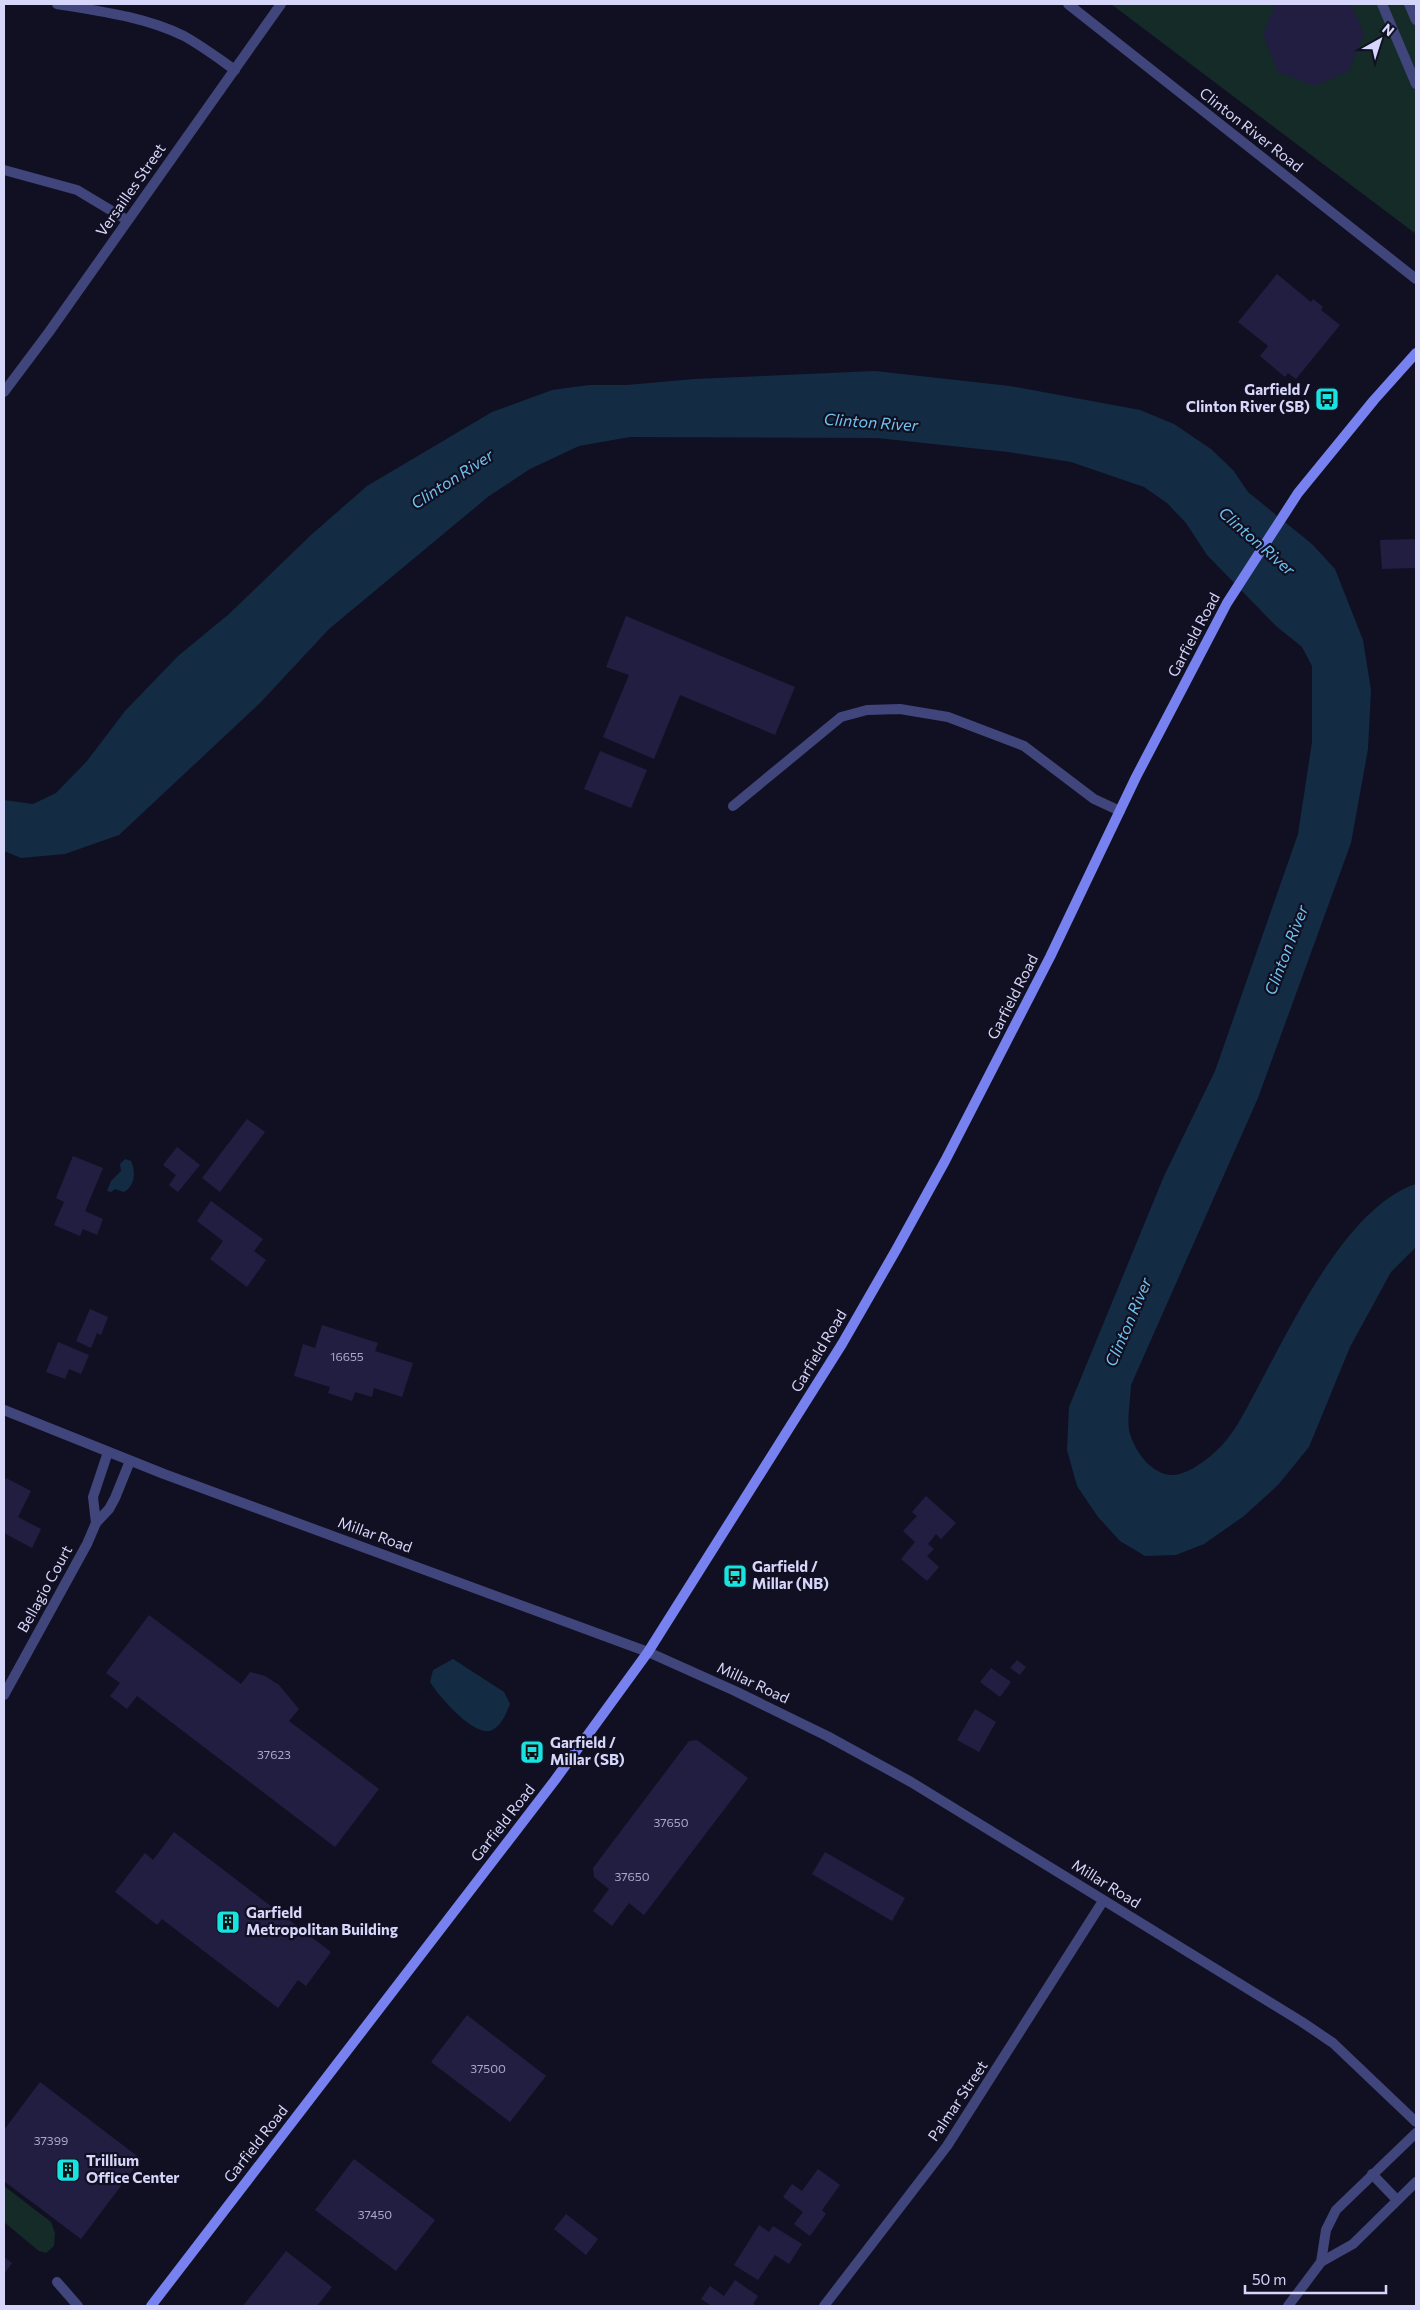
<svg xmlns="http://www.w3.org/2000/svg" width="1420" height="2310" font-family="Commissioner,sans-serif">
	<rect width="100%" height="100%" fill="#111022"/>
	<g fill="#142b28">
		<polygon points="1111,4 1416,4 1416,234"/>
		<polygon points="4,2186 51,2222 55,2233 54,2246 46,2253 39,2251 4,2222"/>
	</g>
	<g fill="#132b43">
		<path d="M875 371 1010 386 1140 410 1174 424 1211 449 1233 470 1248 492 1312 544 1335 569 1363 640 1371 690 1368 749 1351 843 1258 1098 1131 1385C1131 1397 1126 1423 1130 1434 1135 1451 1151 1474 1171 1475 1185 1476 1204 1462 1214 1453 1234 1436 1246 1409 1258 1387 1291 1326 1347 1206 1416 1184V1247L1391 1272 1350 1347 1309 1447 1278 1485 1244 1516 1204 1544 1176 1555 1145 1556 1120 1541 1098 1517 1077 1486 1067 1450 1069 1407 1164 1176 1215 1071 1298 834 1312 742V666L1302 647 1276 626 1207 555 1186 523 1167 503 1144 487 1071 462 1008 452 877 438 630 437 579 446 530 469 489 496 329 629 260 703 119 835 65 854 21 858 4 851V800L33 804 56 793 87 761 125 711 178 656 229 614 311 535 367 486 492 412 552 390 589 385H627L694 379Z"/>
		<path d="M125 1159 131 1161C136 1172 135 1186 124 1192L115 1189 111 1192 107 1191 111 1181 121 1171 120 1164Z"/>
		<path d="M453 1659 504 1692 510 1704C506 1714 500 1729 489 1731 471 1734 438 1695 430 1682L433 1670Z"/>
	</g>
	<g fill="#211e41">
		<polygon points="1275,4 1351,4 1364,34 1349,71 1314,86 1278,72 1263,35"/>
		<polygon points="1277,274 1311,302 1313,299 1323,307 1321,310 1340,325 1296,379 1288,373 1285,377 1260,356 1268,346 1238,322"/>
		<polygon points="1416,539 1416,570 1414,568 1382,569 1380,540"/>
		<polygon points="626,616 795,687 775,735 680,695 654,759 603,737 629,675 606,667"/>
		<polygon points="600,751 647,770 631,808 584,789"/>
		<polygon points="247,1119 265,1132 220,1192 202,1178"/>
		<polygon points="177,1147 200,1165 178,1192 169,1185 176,1175 163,1165"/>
		<polygon points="73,1156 103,1168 85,1211 103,1219 97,1235 83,1229 80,1236 54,1225 64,1202 56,1198"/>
		<polygon points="211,1201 263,1239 254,1251 266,1260 247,1287 210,1259 223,1241 197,1221"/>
		<polygon points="90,1309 108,1317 101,1335 97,1333 91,1348 76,1341"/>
		<polygon points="322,1325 378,1343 375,1351 413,1363 402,1397 374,1388 372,1397 355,1392 352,1401 328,1393 330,1387 294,1376 303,1344 315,1348"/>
		<polygon points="58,1342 89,1355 81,1374 69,1369 65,1379 46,1372"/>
		<polygon points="6,1478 31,1491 18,1517 41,1529 32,1548 4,1533 4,1482"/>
		<polygon points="926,1496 956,1523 941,1539 936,1534 928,1544 934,1549 927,1556 939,1567 927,1581 901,1559 915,1542 903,1531 917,1516 912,1512"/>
		<polygon points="149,1615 241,1684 250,1672 265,1676 279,1685 299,1709 289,1721 379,1789 335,1847 137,1696 127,1709 110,1696 120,1683 106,1673"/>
		<polygon points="1017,1660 1026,1667 1020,1675 1010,1668"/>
		<polygon points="991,1668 1011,1682 1000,1697 980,1682"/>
		<polygon points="975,1709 996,1722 979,1752 957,1740"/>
		<polygon points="697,1740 748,1778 644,1915 629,1903 612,1926 593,1911 609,1889 594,1877 593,1868 689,1741"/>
		<polygon points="174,1832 331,1952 306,1986 298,1980 278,2008 162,1919 157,1925 115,1892 145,1853 153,1860"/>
		<polygon points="825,1852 905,1898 892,1921 812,1874"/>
		<polygon points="467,2015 546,2076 510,2122 431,2062"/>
		<polygon points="40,2082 141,2159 81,2239 4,2181 4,2130"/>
		<polygon points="354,2159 435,2220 396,2271 315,2210"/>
		<polygon points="818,2169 840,2185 822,2210 826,2214 810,2236 794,2224 803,2212 783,2197 792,2184 802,2191"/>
		<polygon points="566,2214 598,2239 586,2255 554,2229"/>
		<polygon points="759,2225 769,2232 773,2226 802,2244 789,2264 775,2255 758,2280 734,2265"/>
		<polygon points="286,2251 332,2287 317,2306 243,2306"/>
		<polygon points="4,2257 12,2263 4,2274"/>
		<polygon points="735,2280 758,2296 753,2304 756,2306 712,2306 701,2299 710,2286 724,2296"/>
	</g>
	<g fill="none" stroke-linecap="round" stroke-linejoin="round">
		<g stroke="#40457c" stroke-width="10">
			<polyline points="1382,4 1416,84"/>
			<polyline points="1409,4 1416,20"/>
			<polyline points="733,806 841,717 867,710 900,709 948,717 1024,746 1094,799 1120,811"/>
			<polyline points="57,2282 78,2306"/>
		</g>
		<g stroke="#40457c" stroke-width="10">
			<path d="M57 4C99 11 146 17 184 36 202 46 218 58 235 70"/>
			<polyline points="4,170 77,190 127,220"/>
			<polyline points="4,392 49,332 281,4"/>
			<polyline points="4,1410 164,1474 648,1652 735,1691 827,1736 911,1782 1302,2022 1333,2043 1416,2122"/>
			<polyline points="96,1523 93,1497 108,1452"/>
			<polyline points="4,1695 87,1544 96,1523 109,1509 115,1498 130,1461"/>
			<polyline points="1372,2174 1397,2200"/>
			<polyline points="1321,2262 1326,2230 1336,2210 1416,2133"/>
			<polyline points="824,2306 947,2146 1103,1901"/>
			<polyline points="1288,2306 1321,2262 1353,2244 1416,2182"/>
		</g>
		<polyline stroke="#40457c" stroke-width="10" points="1068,4 1416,279"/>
		<polyline stroke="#7782f0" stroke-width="10" points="151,2306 555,1780 648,1652 842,1344 896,1250 945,1161 1050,957 1136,777 1227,603 1298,493 1374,400 1416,353"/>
	</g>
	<defs>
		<g id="bus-square" transform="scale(1.25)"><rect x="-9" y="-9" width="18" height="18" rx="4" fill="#19e3e0" stroke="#111022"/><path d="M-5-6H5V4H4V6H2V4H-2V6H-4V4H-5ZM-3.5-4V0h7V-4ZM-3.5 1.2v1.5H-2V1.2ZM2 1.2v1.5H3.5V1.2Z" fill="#111"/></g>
		<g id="building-square" transform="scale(1.25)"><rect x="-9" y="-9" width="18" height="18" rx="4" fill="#19e3e0" stroke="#111022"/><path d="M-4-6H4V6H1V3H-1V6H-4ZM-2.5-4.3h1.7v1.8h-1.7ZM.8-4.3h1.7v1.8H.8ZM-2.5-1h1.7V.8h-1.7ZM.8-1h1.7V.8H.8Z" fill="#111"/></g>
	</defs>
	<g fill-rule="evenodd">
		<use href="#bus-square" x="1327" y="399"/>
		<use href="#bus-square" x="735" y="1576"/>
		<use href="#bus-square" x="532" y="1752"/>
		<use href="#building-square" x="228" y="1922"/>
		<use href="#building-square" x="68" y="2170"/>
	</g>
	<g text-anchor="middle" stroke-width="4.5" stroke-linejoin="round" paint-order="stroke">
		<g font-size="12" fill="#a9a8cc">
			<text x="347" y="1361">16655</text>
			<text x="274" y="1759">37623</text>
			<text x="671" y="1827">37650</text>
			<text x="632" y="1881">37650</text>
			<text x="488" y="2073">37500</text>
			<text x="51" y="2145">37399</text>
			<text x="375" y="2219">37450</text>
		</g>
		<g font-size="15" fill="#d6d6fa" stroke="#111022">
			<text transform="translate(1251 130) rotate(38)" y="5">Clinton River Road</text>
			<text transform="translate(131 190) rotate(-55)" y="5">Versailles Street</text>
			<text transform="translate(1194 635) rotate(-62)" y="5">Garfield Road</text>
			<text transform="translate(1013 997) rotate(-63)" y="5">Garfield Road</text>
			<text transform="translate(819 1351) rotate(-59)" y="5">Garfield Road</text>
			<text transform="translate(375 1535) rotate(20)" y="5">Millar Road</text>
			<text transform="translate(45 1589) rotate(-61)" y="5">Bellagio Court</text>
			<text transform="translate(753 1683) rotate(25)" y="5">Millar Road</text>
			<text transform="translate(503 1823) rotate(-52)" y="5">Garfield Road</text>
			<text transform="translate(1106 1884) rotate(32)" y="5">Millar Road</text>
			<text transform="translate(958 2101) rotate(-56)" y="5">Palmar Street</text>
			<text transform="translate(256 2144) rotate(-52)" y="5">Garfield Road</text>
		</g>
		<g font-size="15" font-weight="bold" fill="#d6d6fa" stroke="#111022" text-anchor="start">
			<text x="1310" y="395" text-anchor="end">Garfield /<tspan x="1310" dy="17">Clinton River (SB)</tspan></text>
			<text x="752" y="1572">Garfield /<tspan x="752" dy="17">Millar (NB)</tspan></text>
			<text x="550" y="1748">Garfield /<tspan x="550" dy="17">Millar (SB)</tspan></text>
			<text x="246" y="1918">Garfield<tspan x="246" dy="17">Metropolitan Building</tspan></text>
			<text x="86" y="2166">Trillium<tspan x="86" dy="17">Office Center</tspan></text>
		</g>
		<g font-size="16" font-style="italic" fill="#6fc3ef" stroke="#111022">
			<text transform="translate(871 422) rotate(4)" y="6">Clinton River</text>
			<text transform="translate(452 479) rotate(-33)" y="6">Clinton River</text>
			<text transform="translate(1257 541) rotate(41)" y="6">Clinton River</text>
			<text transform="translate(1286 950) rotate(-69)" y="6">Clinton River</text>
			<text transform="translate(1128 1322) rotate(-67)" y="6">Clinton River</text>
		</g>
	</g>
	<rect width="1420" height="2310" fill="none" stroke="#d6d6fa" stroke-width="10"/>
	<g transform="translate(1380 40) rotate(39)" stroke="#111022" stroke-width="4" paint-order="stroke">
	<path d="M0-4L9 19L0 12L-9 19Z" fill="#d6d6fa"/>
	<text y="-8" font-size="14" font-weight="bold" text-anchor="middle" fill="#d6d6fa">N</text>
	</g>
	<path d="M1245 2285v8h141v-8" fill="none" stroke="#d6d6fa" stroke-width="2.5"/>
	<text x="1252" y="2285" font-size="15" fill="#d6d6fa" stroke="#111022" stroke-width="4" paint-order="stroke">50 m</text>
</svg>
